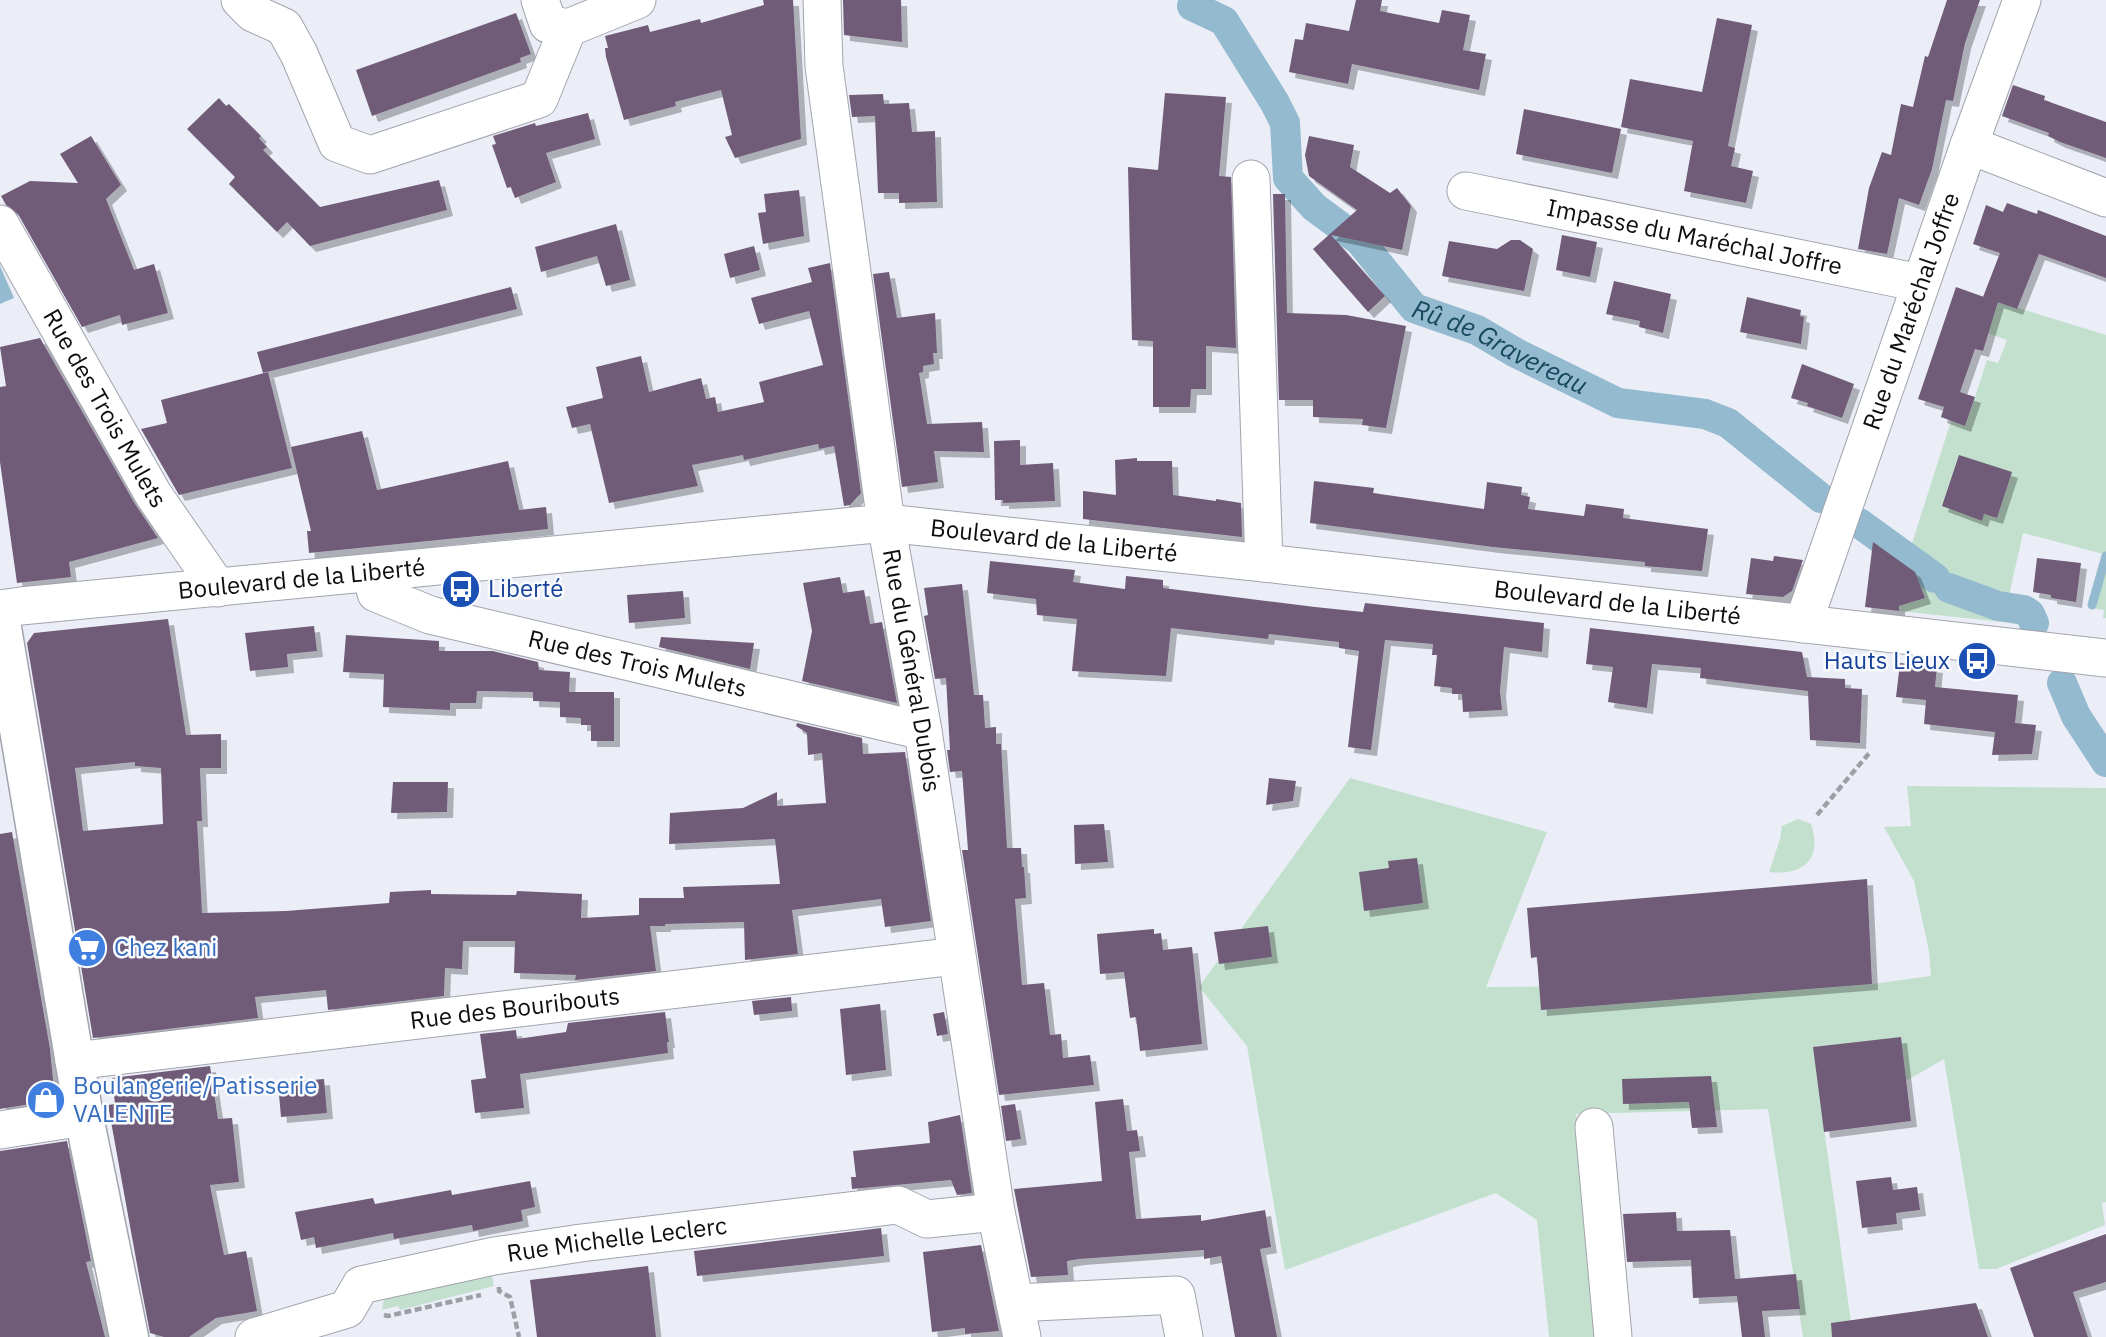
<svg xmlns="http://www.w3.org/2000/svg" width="2106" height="1337" font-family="'IBM Plex Sans',sans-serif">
	<defs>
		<filter id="shadow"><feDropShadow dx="6" dy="6" stdDeviation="0" flood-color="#0004"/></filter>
	</defs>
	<rect width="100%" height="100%" fill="#ebeef7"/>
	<g fill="#c2e0cd">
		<polygon points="1989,299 2106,335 2106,618 2103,618 2104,610 2091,608 2103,554 2023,533 2003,622 1899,611 1905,565 1951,421 1966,425 1987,360 1998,363 2007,340 1979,330"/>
		<polygon points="1350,778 1547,832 1486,987 1872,984 1931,976 1929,951 1914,881 1884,827 1911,826 1907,786 2106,788 2106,1202 2102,1203 2105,1225 1996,1269 1979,1269 1944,1059 1824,1128 1853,1337 1803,1337 1768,1109 1576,1114 1599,1337 1549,1337 1537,1220 1496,1193 1285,1270 1247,1046 1199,987"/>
		<path d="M1798 819 1811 824C1823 859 1803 876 1769 872L1780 839 1782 826Z"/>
		<polygon points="490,1268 494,1286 400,1310 398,1306 382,1310 385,1294"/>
	</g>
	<polygon fill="#94bacf" points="0,266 14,298 0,304"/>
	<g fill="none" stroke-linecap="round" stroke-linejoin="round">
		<polyline stroke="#94bacf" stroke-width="9" points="2092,605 2106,556"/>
		<g stroke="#94bacf" stroke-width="30">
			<path id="s1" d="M1192 6 1224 21 1275 103 1285 123 1288 178 1314 207 1360 241 1414 308 1477 330 1516 353 1618 403 1705 414 1728 423 1821 498"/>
			<polyline points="1859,523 1935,578"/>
			<polyline points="1949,588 1998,606 2024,610 2030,614 2034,623"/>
			<polyline points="2062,683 2076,716 2106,762"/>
		</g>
	</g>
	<g fill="#705c78" fill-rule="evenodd" filter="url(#shadow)">
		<polygon points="763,0 793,0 801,139 735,158 725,137 732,135 721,90 675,102 676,106 624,120 606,57 605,48 608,48 605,36 648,25 650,32 700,19 701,23 764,5"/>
		<polygon points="843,0 901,0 902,42 844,35"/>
		<polygon points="1356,0 1382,0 1380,11 1439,23 1442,10 1470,15 1463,50 1486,54 1479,90 1352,64 1348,84 1289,72 1295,39 1303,40 1306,23 1349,31"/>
		<polygon points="1947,0 1980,0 1965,43 1953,101 1946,100 1932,169 1919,205 1899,198 1887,254 1858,249 1869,188 1882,152 1891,155 1901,104 1913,107 1925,56 1928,57"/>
		<polygon points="516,13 531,54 520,58 521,62 372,116 356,70"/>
		<polygon points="1717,18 1752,25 1728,146 1735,148 1731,166 1753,171 1746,203 1684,191 1693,141 1621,127 1630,79 1702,92"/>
		<polygon points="2013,85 2045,96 2044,100 2106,122 2106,158 2060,142 2048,136 2049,133 2002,116"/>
		<polygon points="1165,93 1226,97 1219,176 1231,177 1236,348 1206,346 1206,389 1191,389 1190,407 1153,407 1153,341 1132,340 1128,167 1158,170"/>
		<polygon points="883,94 884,104 909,103 912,132 935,131 937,202 899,203 899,193 878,193 875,116 852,117 849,95"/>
		<polygon points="219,98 226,106 229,104 261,136 259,138 267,147 263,150 320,207 439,180 447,210 310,246 287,222 277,232 229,184 235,177 187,129"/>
		<polygon points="1524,109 1621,129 1612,173 1516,154"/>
		<polygon points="588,113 595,139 546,153 556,182 515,198 511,187 507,188 492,145 496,144 493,136 535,123 536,126"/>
		<polygon points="91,136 121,185 106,199 134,270 154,264 168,313 122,325 120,315 82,327 18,214 6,205 1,196 30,181 78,183 60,154"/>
		<polygon points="1309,136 1354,145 1350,167 1390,193 1397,188 1411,206 1402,250 1331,235 1385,296 1368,312 1313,249 1357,210 1309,176 1305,155"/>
		<polygon points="799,190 804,236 763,244 758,213 766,212 764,194"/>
		<polygon points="1273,194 1285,194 1287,313 1346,315 1406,326 1386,428 1362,425 1363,419 1313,417 1313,400 1279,400"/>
		<polygon points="2007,203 2037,214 2038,210 2106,236 2106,278 2039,254 2017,309 1983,297 2000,253 1973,244 1986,205 2003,212"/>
		<polygon points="616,224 630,280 606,286 597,256 541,272 535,247"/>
		<polygon points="1562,235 1597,242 1590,277 1556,270"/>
		<polygon points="1511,240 1520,240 1533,249 1524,291 1442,276 1449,241 1497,249"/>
		<polygon points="754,246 760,270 730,278 724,254"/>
		<polygon points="830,263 861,493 850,505 844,506 834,446 819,449 818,444 744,460 743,455 692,465 698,486 609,503 590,424 572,428 566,407 603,398 596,367 641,356 649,392 701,378 706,399 715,397 718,412 764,402 759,382 823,365 809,311 759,324 751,298 812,282 808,268"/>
		<polygon points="889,272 897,318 935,313 937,353 933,353 934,364 923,366 923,372 919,373 927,424 982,422 984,452 934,451 938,482 902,487 873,274"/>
		<polygon points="1614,281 1671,294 1663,333 1639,327 1640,321 1606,314"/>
		<polygon points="511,287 517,309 263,373 257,352"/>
		<polygon points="1956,287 1998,302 1983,351 1975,349 1960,392 1975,397 1965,426 1941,417 1944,407 1918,399"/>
		<polygon points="1747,297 1801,310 1800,316 1804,317 1801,344 1740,332"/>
		<polygon points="40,338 135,504 158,538 69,562 71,577 17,583 0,462 0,387 6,386 0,347"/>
		<polygon points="1802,364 1854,384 1842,418 1807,406 1808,403 1791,398"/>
		<polygon points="268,372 292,468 179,495 141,429 167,423 161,400"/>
		<polygon points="362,431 377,490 508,461 519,510 546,507 548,529 309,553 307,531 311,531 291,447"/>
		<polygon points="1020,440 1020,465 1053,463 1055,501 1003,503 1003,500 995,500 994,441"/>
		<polygon points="1959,455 2012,472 1997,518 1984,514 1982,521 1942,506"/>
		<polygon points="1137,458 1137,461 1172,461 1173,495 1216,501 1216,499 1241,503 1242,537 1083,519 1083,491 1116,495 1115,460"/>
		<polygon points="1314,481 1374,488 1373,493 1484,509 1487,482 1522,487 1521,495 1530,497 1528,509 1584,516 1586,504 1624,509 1623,518 1708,529 1702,571 1645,566 1645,562 1493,547 1310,523"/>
		<polygon points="1873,542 1915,572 1925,598 1899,606 1899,611 1865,607"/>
		<polygon points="1774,556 1803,560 1792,591 1783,597 1746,594 1751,558 1773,561"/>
		<polygon points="2037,558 2081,563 2076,602 2051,598 2051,595 2033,592"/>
		<polygon points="990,561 1075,570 1073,582 1125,589 1126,576 1163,580 1163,588 1315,607 1363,612 1365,603 1544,623 1542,652 1504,647 1500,691 1502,710 1463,712 1462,694 1452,694 1452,688 1434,686 1437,655 1432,655 1433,644 1385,640 1371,750 1348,747 1359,651 1339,648 1339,642 1269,634 1268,639 1171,628 1166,676 1072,671 1077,619 1037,615 1036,599 987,593"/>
		<polygon points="840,577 843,593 864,590 870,624 882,622 897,703 802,681 812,631 803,583"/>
		<polygon points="962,584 974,695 983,695 985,728 996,727 996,744 1001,744 1007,848 1021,848 1022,867 1024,867 1026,898 1015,899 1022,985 1044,983 1050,1035 1061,1034 1063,1058 1090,1055 1094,1085 999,1095 962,850 968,850 962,771 950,772 947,750 950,750 946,678 935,679 924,616 928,615 924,588"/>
		<polygon points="683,591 685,618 629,623 627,595"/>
		<path d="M168 619 186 735 221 734V768H200L202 821H197L202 913 286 911 389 903 390 892 431 890V894L516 895 517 891 582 894 581 918 639 915V898H684L683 887 780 884 775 839 669 844 670 813 743 808 777 792V806L826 803 822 753 808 755 807 733 796 726 797 723 862 738 863 754 905 752 931 921 885 927 881 899 792 910 798 954 745 960 744 922 665 924V926H650L656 971 575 980 576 975 514 973 515 941H463L462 969 445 968 444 996 328 1010 326 990 255 997 258 1018 93 1038 27 643 34 633ZM135 762V766L161 768 163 824 83 831 75 768Z"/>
		<polygon points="314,626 317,651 287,654 288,667 250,671 245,633"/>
		<polygon points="1590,628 1802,652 1807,677 1845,679 1845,688 1862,689 1860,743 1810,740 1808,691 1700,678 1701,668 1652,664 1647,708 1608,702 1613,667 1586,664"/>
		<polygon points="346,635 439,641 439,651 493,651 538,662 539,670 570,672 569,692 614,692 614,741 591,741 591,725 581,725 581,718 560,717 560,702 533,701 533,692 477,691 476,703 450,703 450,710 383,707 384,674 343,672"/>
		<polygon points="661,637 754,643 750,669 659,647"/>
		<polygon points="1900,663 1937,667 1935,687 2018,695 2015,723 2036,725 2032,754 1992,755 1995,732 1924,724 1926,700 1896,697"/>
		<polygon points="1269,778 1296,781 1293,801 1266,805"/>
		<polygon points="393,782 448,782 447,812 391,813"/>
		<polygon points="1104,824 1108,862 1075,864 1074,825"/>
		<polygon points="12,832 50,1049 55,1100 0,1109 0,834"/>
		<polygon points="1417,858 1423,903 1364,911 1359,872 1389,868 1388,861"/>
		<polygon points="1867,879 1872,984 1541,1010 1537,957 1531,958 1527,908"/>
		<polygon points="1268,926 1272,957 1219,964 1214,932"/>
		<polygon points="1154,929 1154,934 1161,933 1163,950 1192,947 1202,1044 1140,1051 1136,1017 1130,1018 1124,972 1100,974 1097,934"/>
		<polygon points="791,997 792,1011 754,1015 752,1001"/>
		<polygon points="880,1004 886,1070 846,1075 840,1009"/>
		<polygon points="665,1012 669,1042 667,1042 668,1053 520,1074 524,1108 475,1113 471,1080 486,1078 480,1034 516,1030 517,1039 566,1032 568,1023"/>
		<polygon points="944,1012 948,1034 937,1036 933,1014"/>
		<polygon points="1901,1037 1911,1121 1824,1132 1813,1047"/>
		<polygon points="210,1066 218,1119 232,1118 239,1182 210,1185 224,1255 246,1251 257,1311 216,1318 189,1337 164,1337 150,1333 140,1281 108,1105 115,1104 112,1078"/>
		<polygon points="1711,1076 1717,1127 1692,1128 1689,1102 1623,1104 1622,1079"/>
		<polygon points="324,1079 327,1113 281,1117 278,1083"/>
		<polygon points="1123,1099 1127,1131 1137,1130 1140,1151 1129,1152 1136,1219 1201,1215 1201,1221 1265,1210 1271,1247 1260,1249 1277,1337 1235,1337 1221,1256 1204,1259 1204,1250 1079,1259 1067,1261 1068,1275 1031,1277 1014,1189 1102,1181 1095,1102"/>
		<polygon points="1015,1104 1021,1139 1006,1141 1001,1106"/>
		<polygon points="960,1115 972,1193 957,1195 951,1180 852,1189 851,1177 856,1177 853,1151 930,1143 928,1122"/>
		<polygon points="67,1141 91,1261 86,1262 105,1337 0,1337 0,1151"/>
		<polygon points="1891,1177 1893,1190 1917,1187 1920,1210 1896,1213 1897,1224 1862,1228 1856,1181"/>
		<polygon points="530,1181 535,1207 521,1210 523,1221 473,1231 472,1225 394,1239 393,1233 316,1248 314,1237 301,1240 295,1212 373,1198 375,1204 451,1190 452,1195"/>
		<polygon points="1676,1212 1677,1231 1730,1230 1735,1279 1796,1274 1800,1309 1762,1311 1765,1337 1742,1337 1737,1296 1693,1298 1691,1260 1627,1262 1623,1214"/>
		<polygon points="881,1228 884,1256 697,1276 694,1251"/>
		<polygon points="2106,1234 2106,1282 2073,1292 2088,1337 2034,1337 2010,1268"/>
		<polygon points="981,1245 999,1331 965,1334 965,1328 932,1332 923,1252"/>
		<polygon points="648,1266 656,1337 537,1337 530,1280"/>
		<polygon points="1976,1303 1988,1337 1832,1337 1831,1323"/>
	</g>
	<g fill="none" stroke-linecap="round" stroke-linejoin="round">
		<g stroke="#a2a4ad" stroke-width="39">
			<g id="minor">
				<polyline points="240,0 253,13 284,27 299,54 337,143 370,155 539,99 568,28 637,0"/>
				<polyline points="540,0 548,24 568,28"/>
				<path id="s2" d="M822 0 824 66 886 523 923 731 996 1212 1022 1337"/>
				<polyline points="1969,145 2106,198"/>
				<polyline points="1251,179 1264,563"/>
				<path id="s3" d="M1466 191 1920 283"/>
				<path id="s4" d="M0 224 153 494 218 588"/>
				<path id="s5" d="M371 573 376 593 430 615 923 731"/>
				<path id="s6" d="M0 609 21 606 886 523 1282 565 2106 658"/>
				<path id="s7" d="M1803 624 1969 145 2022 0"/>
				<path id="s8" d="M74 1061 956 956"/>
				<polyline points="1594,1127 1613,1337"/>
				<polyline points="0,1130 84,1117"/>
				<polyline points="1015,1303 1176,1295 1184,1337"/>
				<path id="s9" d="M254 1337 347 1309 361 1285 494 1256 581 1243 898 1205 927 1219 996 1212"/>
			</g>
		</g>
		<g stroke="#a2a4ad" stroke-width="41">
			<polyline id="major" points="0,616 84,1117 129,1337"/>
		</g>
		<g stroke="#9c9fa5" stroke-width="4.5" stroke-dasharray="7 3.5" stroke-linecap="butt">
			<polyline points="1817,815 1871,751"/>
			<polyline points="499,1287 499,1291 510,1297 519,1337"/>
			<polyline points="384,1315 388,1316 481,1295"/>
		</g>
		<use href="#minor" stroke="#fff" stroke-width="37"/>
		<use href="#major" stroke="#fff" stroke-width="38"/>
	</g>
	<defs>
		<g id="bus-disc" transform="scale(2.0125)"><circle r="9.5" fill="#1a4fb4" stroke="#fafbff"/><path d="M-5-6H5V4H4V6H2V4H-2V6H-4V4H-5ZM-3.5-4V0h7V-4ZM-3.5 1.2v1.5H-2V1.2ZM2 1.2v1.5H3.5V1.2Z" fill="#fff"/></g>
		<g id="supermarket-disc" transform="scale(2.0125)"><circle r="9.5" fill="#3f7fe0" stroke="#fafbff"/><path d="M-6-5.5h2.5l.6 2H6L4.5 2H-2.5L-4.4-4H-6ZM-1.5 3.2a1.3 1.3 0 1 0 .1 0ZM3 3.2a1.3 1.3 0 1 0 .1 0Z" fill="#fff"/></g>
		<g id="shop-disc" transform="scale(2.0125)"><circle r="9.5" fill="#3f7fe0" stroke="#fafbff"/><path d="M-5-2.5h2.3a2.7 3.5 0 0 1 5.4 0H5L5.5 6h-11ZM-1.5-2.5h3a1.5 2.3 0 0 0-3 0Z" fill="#fff"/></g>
	</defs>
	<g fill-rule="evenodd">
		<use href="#bus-disc" x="461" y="589"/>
		<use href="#bus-disc" x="1977" y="661"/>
		<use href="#supermarket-disc" x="87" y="948"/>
		<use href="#shop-disc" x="46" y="1100"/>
	</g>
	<g text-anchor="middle" stroke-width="5" stroke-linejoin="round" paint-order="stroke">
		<g font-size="24" fill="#0d0e11" stroke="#fafbff">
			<text dy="8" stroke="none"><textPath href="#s3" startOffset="233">Impasse du Maréchal Joffre</textPath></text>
			<text dy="8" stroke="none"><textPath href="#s7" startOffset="331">Rue du Maréchal Joffre</textPath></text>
			<text dy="8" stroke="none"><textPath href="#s4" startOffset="212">Rue des Trois Mulets</textPath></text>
			<text dy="8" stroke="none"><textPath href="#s6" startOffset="1059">Boulevard de la Liberté</textPath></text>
			<text dy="8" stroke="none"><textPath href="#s6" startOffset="303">Boulevard de la Liberté</textPath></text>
			<text dy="8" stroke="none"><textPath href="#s6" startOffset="1626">Boulevard de la Liberté</textPath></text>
			<text dy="8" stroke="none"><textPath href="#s5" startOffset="292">Rue des Trois Mulets</textPath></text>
			<text dy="8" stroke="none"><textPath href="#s2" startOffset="677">Rue du Général Dubois</textPath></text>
			<text dy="8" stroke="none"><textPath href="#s8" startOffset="444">Rue des Bouribouts</textPath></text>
			<text dy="8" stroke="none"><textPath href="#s9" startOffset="385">Rue Michelle Leclerc</textPath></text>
		</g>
		<g font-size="24" fill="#164399" stroke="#fafbff" text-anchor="start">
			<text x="488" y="597">Liberté</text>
			<text x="1950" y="669" text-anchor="end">Hauts Lieux</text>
		</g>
		<g font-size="24" fill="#366cbe" stroke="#fafbff" text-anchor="start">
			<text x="114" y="956">Chez kani</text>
			<text x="73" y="1094">Boulangerie/Patisserie<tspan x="73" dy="28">VALENTE</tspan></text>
		</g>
		<g font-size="26" font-style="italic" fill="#16485e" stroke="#fafbff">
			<text dy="9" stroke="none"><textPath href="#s1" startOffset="486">Rû de Gravereau</textPath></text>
		</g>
	</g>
</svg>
